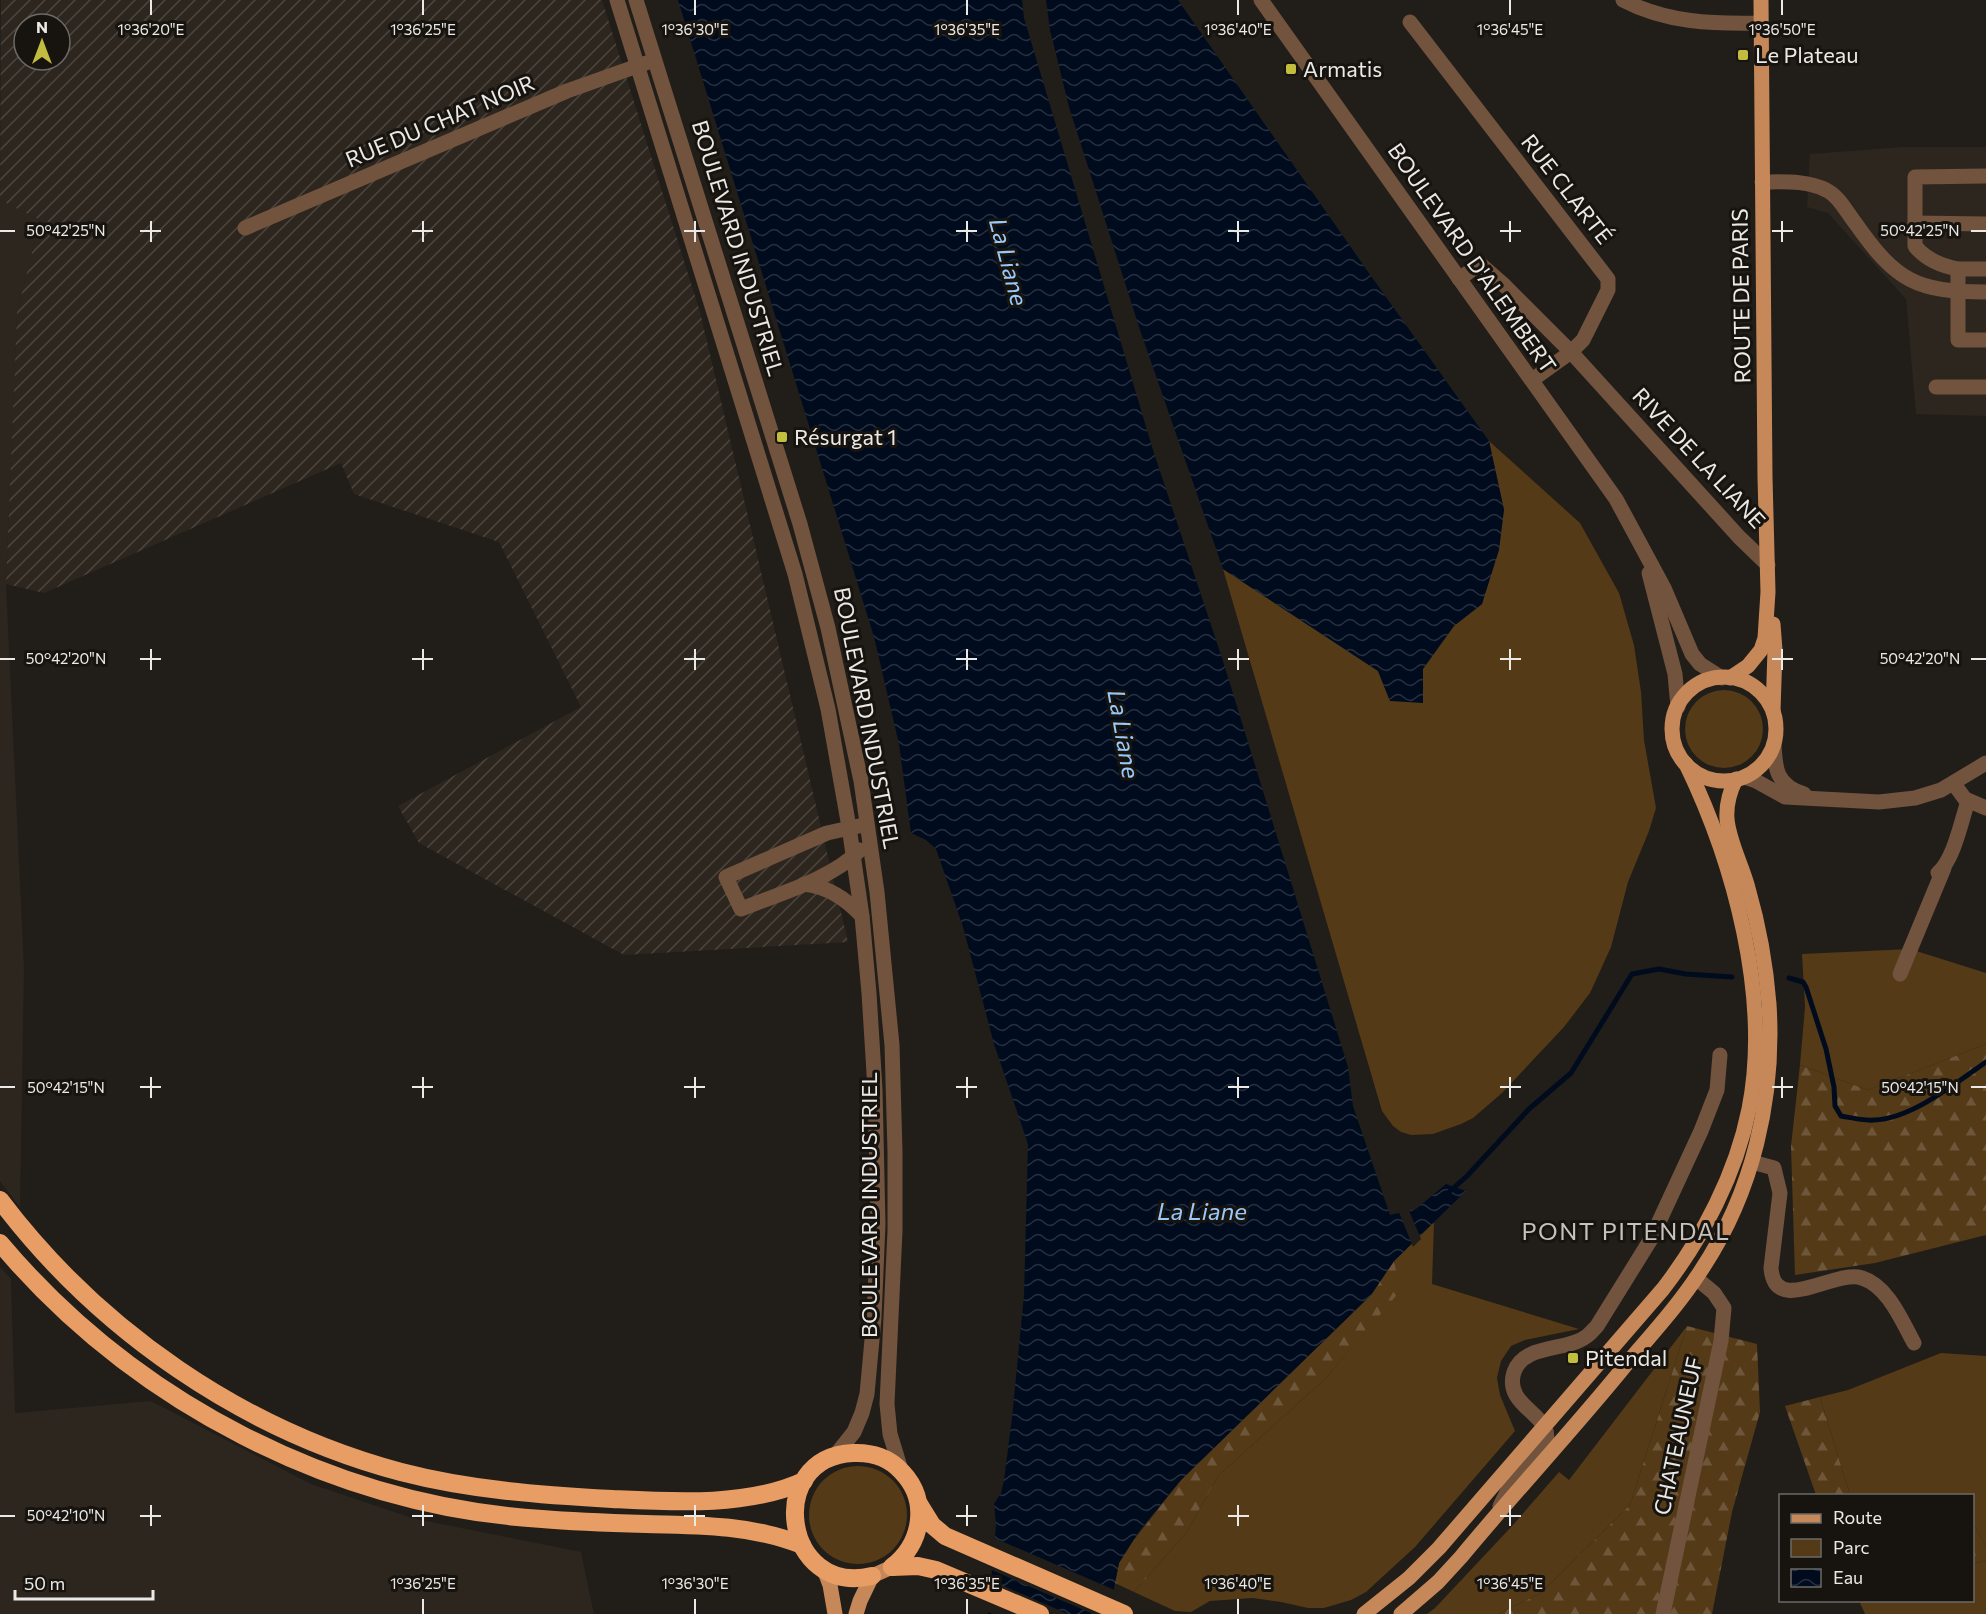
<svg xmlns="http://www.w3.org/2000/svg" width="1986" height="1614" font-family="Commissioner,sans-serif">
	<defs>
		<pattern id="industrial-furrows" width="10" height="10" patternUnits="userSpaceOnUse" patternTransform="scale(1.5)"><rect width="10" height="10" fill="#2d261e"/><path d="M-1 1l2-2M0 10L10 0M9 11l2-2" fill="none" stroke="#4c463f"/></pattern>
		<pattern id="forest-firs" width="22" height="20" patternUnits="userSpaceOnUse" patternTransform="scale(1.5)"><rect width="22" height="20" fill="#543a17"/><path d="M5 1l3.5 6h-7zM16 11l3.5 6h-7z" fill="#6d5639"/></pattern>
		<pattern id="water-waves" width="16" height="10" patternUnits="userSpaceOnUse" patternTransform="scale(1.5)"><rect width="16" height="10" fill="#000c1e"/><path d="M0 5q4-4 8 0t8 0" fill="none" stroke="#252f3f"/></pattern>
	</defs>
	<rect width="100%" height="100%" fill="#211d19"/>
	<g fill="#2d261e">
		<polygon points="1902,147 1986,147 1986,416 1916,414 1906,299 1828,213 1807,207 1810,154"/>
		<polygon points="0,200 40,220 17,313 6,584 24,969 20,1207 0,1181"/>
		<polygon points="0,1267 11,1279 15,1413 151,1401 311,1484 412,1518 581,1552 594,1614 0,1614"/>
	</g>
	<path fill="url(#industrial-furrows)" fill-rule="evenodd" d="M1 0H602L700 312 848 942 624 955 419 843 398 806 581 707 499 542 354 494 341 463 44 593 6 584 17 313 40 220 0 200ZM24 24H60V60H24Z"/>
	<g fill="#543a17">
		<polygon points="1489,441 1580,523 1619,593 1634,645 1641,692 1644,740 1656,808 1649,831 1628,882 1611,947 1590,993 1564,1027 1502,1093 1473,1118 1461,1124 1433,1134 1411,1135 1401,1132 1393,1126 1382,1111 1223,569 1378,671 1390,701 1422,669 1454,625 1482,604 1504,510"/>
		<circle cx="1724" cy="729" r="39"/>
		<polygon points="1910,949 1986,973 1986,1044 1868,1090 1800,1065 1805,1007 1802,954"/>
		<polygon points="1434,1222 1432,1284 1579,1329 1525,1340 1511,1346 1501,1361 1497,1378 1500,1395 1515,1431 1415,1547 1366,1592 1351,1600 1324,1608 1308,1608 1281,1602 1253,1598 1210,1601 1191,1612 1175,1611 1134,1592 1186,1533 1219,1475 1326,1378 1400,1290 1394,1261"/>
		<polygon points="1687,1326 1630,1505 1541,1593 1498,1614 1427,1614 1435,1608 1513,1525 1559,1472 1569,1480"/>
		<polygon points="1941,1353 1986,1356 1986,1546 1973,1523 1972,1496 1850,1495 1820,1397 1848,1390"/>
		<circle cx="858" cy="1515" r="49"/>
		<polygon points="1986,1560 1986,1614 1865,1614 1860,1603 1866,1600 1972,1600 1973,1564"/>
	</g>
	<g fill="url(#forest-firs)">
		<polygon points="1986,1044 1986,1235 1875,1263 1795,1275 1791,1146 1800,1065 1868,1090"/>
		<polygon points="1394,1261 1401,1290 1326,1378 1219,1475 1186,1533 1134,1592 1115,1583 1119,1563 1129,1546 1181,1480 1371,1295"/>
		<polygon points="1687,1326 1757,1344 1760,1412 1732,1512 1712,1614 1498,1614 1541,1593 1630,1505"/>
		<polygon points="1820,1397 1850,1495 1816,1495 1785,1406"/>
		<polygon points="1973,1523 1986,1546 1986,1560 1973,1564"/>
	</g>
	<g fill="url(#water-waves)">
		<polygon points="678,0 1022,0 1024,18 1153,450 1223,661 1348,1067 1353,1106 1390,1215 1416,1209 1446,1184 1466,1191 1394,1261 1371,1295 1181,1480 1140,1530 1119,1563 1109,1614 988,1614 996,1525 994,1504 1001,1493 1004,1480 1012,1418 1024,1295 1028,1144 994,1044 963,927 936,849 926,840 911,833 899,744 874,637"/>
		<polygon points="1046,0 1178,0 1371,276 1489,441 1504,510 1499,550 1482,604 1454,626 1423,669 1423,703 1390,701 1378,671 1223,569 1140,330 1069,107 1050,30"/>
	</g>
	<g fill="#211d19">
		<polygon points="1408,1208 1421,1239 1413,1247 1398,1210"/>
		<polygon points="992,1537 1117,1591 1112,1614 1093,1614 989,1569"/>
		<polygon points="988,1579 1068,1614 993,1614 985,1611"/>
	</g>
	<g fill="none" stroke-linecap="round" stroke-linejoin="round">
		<g stroke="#000c1e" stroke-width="5">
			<path d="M1789 978 1803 982 1806 987 1826 1049 1834 1087 1835 1106 1841 1116C1852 1118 1864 1121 1874 1120 1911 1119 1956 1083 1986 1062"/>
			<polyline points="1449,1192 1467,1176 1529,1109 1571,1073 1632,974 1659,969 1686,974 1732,977"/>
		</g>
		<g stroke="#71533e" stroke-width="15">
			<polyline points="617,0 795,574 828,709 849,827 862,916 869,993 875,1089 878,1224 874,1318 867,1394 862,1413 854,1432 834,1457"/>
			<polyline points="636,0 800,524 828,628 861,781 877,892 892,1045 895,1152 895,1231 887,1404 890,1434 901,1470"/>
			<polyline points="1261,0 1616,499 1664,588 1692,654 1700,664 1722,678"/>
			<path d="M1623 0C1667 23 1713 24 1761 23"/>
			<polyline points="1410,22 1608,279 1608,290 1583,340 1571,352 1532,380"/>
			<path d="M1762 182C1782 182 1807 180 1826 190 1839 196 1847 213 1856 224 1896 281 1916 292 1986 292"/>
			<polyline points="1915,223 1986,224"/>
			<polyline points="245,228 567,91 646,63"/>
			<path d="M1958 269C1942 266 1926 260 1915 246V177L1986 176"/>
			<polyline points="1986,269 1958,269 1958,340 1986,340"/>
			<polyline points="1459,279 1480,264 1505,286 1571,352 1739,537 1768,565"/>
			<polyline points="1936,387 1986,387"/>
			<polyline points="1649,573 1675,674 1678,707"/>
			<path d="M1774 743C1775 769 1776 785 1804 794"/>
			<polyline points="1744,777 1756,781 1785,797 1879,802 1915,798 1941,790 1986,763"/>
			<polyline points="1954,784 1965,799 1986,808"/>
			<path d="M859 826 827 833 726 877 741 909C778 894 832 879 860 850"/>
			<path d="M1938 873C1954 859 1961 822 1968 801"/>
			<path d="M804 884C828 887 845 898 862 916"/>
			<polyline points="1900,974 1944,868"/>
			<path d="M1752 1162 1774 1168 1780 1193 1771 1268C1775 1317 1834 1269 1862 1278 1888 1286 1902 1321 1914 1343"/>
			<path d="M1500 1506 1510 1486 1544 1447C1560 1415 1502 1409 1514 1372 1524 1343 1567 1352 1587 1336 1591 1333 1594 1329 1597 1326L1651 1239 1701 1131 1717 1090 1720 1055"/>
			<polyline points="1663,1614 1721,1341 1724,1308 1714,1293 1696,1278"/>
		</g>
		<g stroke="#c68859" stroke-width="15">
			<polyline points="1773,624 1775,650 1773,711"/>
			<circle cx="1724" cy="729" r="52"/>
			<polyline points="1730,678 1748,666 1761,650 1765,638 1768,592 1765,477 1761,0"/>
			<polyline points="824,1569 830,1585 835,1614"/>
			<polyline points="856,1614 860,1601 872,1576 892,1567"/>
			<path d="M1364 1614 1409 1578 1439 1548 1663 1289C1703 1237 1736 1174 1749 1109 1771 998 1734 863 1686 764"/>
			<path d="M1401 1614 1438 1582 1461 1557C1514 1493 1571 1432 1624 1367 1650 1336 1678 1306 1700 1272 1753 1193 1775 1098 1769 1004 1766 965 1759 926 1748 888 1742 865 1729 842 1727 819 1726 805 1730 791 1736 779"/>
		</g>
		<g stroke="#e79d64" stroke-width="18">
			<path d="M0 1200C99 1331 243 1430 401 1472 470 1490 541 1495 612 1499 672 1502 748 1507 804 1481"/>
			<path d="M0 1243C134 1402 334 1506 542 1519 577 1522 611 1523 646 1524 699 1525 752 1525 802 1545"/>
			<polyline points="919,1504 932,1525 945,1536 1124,1614"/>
			<polyline points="892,1567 918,1566 936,1570 1040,1614"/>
			<path d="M872 1576C783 1597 764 1457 853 1453 872 1452 890 1458 902 1472 930 1501 922 1544 892 1567"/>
		</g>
	</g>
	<path fill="none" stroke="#ebe9e6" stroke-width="2" d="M151 0V15M423 0V15M695 0V15M967 0V15M1238 0V15M1510 0V15M1782 0V15M151 221V242M423 221V242M695 221V242M967 221V242M1238 221V242M1510 221V242M1782 221V242M0 231H15M140 231H161M412 231H433M684 231H705M956 231H977M1228 231H1249M1500 231H1521M1772 231H1793M1971 231H1986M151 649V670M423 649V670M695 649V670M967 649V670M1238 649V670M1510 649V670M1782 649V670M0 659H15M140 659H161M412 659H433M684 659H705M956 659H977M1228 659H1249M1500 659H1521M1772 659H1793M1971 659H1986M151 1077V1098M423 1077V1098M695 1077V1098M967 1077V1098M1238 1077V1098M1510 1077V1098M1782 1077V1098M0 1087H15M140 1087H161M412 1087H433M684 1087H705M956 1087H977M1228 1087H1249M1500 1087H1521M1772 1087H1793M1971 1087H1986M151 1505V1526M423 1505V1526M695 1505V1526M967 1505V1526M1238 1505V1526M1510 1505V1526M0 1516H15M140 1516H161M412 1516H433M684 1516H705M956 1516H977M1228 1516H1249M1500 1516H1521M423 1599V1614M695 1599V1614M967 1599V1614M1238 1599V1614M1510 1599V1614"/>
	<g fill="#c2bd3f" stroke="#171410" stroke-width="2">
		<rect x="1737" y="49" width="12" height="12" rx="3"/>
		<rect x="1285" y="63" width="12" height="12" rx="3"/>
		<rect x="776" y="431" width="12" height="12" rx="3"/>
		<rect x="1567" y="1352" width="12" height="12" rx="3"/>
	</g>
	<g text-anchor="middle" stroke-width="6" stroke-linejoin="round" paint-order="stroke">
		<g font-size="22" fill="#ebe9e6" stroke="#171410" text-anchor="start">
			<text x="1755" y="63">Le Plateau</text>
			<text x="1303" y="77">Armatis</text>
			<text x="794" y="445">Résurgat 1</text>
			<text x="1585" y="1366">Pitendal</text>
		</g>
		<g font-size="22" fill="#ebe9e6" stroke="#171410">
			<text transform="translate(440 121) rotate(-23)" y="8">RUE DU CHAT NOIR</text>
			<text transform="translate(1567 189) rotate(52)" y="8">RUE CLARTÉ</text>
			<text transform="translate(738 248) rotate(73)" y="8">BOULEVARD INDUSTRIEL</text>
			<text transform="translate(1472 258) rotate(55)" y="8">BOULEVARD D'ALEMBERT</text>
			<text transform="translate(1741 296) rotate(-91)" y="8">ROUTE DE PARIS</text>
			<text transform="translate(1699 458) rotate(47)" y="8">RIVE DE LA LIANE</text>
			<text transform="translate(867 718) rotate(79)" y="8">BOULEVARD INDUSTRIEL</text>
			<text transform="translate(869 1205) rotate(-90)" y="8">BOULEVARD INDUSTRIEL</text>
			<text transform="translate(1678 1436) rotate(-78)" y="8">CHATEAUNEUF</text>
		</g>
		<g font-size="24" font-style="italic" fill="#99c9fb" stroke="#171410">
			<text transform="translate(1008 262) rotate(75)" y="8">La Liane</text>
			<text transform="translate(1123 734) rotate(80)" y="8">La Liane</text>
			<text x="1202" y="1220">La Liane</text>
		</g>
		<g font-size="24" letter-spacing="1.5" fill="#c6c1bc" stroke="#171410">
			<text x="1626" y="1240">PONT PITENDAL</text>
		</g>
	</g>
	<g font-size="15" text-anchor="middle" fill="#ebe9e6" stroke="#171410" stroke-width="6" stroke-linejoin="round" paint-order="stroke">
		<text x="151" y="35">1°36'20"E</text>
		<text x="423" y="35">1°36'25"E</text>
		<text x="695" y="35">1°36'30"E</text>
		<text x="967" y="35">1°36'35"E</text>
		<text x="1238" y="35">1°36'40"E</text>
		<text x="1510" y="35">1°36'45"E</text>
		<text x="1782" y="35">1°36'50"E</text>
		<text x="66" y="236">50°42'25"N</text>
		<text x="1920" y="236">50°42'25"N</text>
		<text x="66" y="664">50°42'20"N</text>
		<text x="1920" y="664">50°42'20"N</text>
		<text x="66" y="1093">50°42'15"N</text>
		<text x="1920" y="1093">50°42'15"N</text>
		<text x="66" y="1521">50°42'10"N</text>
		<text x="423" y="1589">1°36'25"E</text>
		<text x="695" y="1589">1°36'30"E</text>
		<text x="967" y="1589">1°36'35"E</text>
		<text x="1238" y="1589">1°36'40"E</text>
		<text x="1510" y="1589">1°36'45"E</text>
	</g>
	<rect x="1779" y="1494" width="195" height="108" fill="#171410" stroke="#6c6966" stroke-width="1.5"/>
	<rect x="1791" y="1514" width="30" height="9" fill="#c68859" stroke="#6c6966" stroke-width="1.5"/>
	<text x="1833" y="1524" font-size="18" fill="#ebe9e6">Route</text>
	<rect x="1791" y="1539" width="30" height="18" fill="#543a17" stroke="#6c6966" stroke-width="1.5"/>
	<text x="1833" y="1554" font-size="18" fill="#ebe9e6">Parc</text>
	<rect x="1791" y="1569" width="30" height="18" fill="url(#water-waves)" stroke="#6c6966" stroke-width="1.5"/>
	<text x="1833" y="1584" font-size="18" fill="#ebe9e6">Eau</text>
	<g transform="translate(42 42)"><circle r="28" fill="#171410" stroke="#6c6966" stroke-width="1.5"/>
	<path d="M0-4.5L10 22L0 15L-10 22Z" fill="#c2bd3f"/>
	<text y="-9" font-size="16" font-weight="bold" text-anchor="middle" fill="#ebe9e6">N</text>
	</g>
	<path d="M15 1590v9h138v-9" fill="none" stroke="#ebe9e6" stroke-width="3"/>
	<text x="24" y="1590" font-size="18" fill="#ebe9e6" stroke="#171410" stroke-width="4.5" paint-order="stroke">50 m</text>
</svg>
